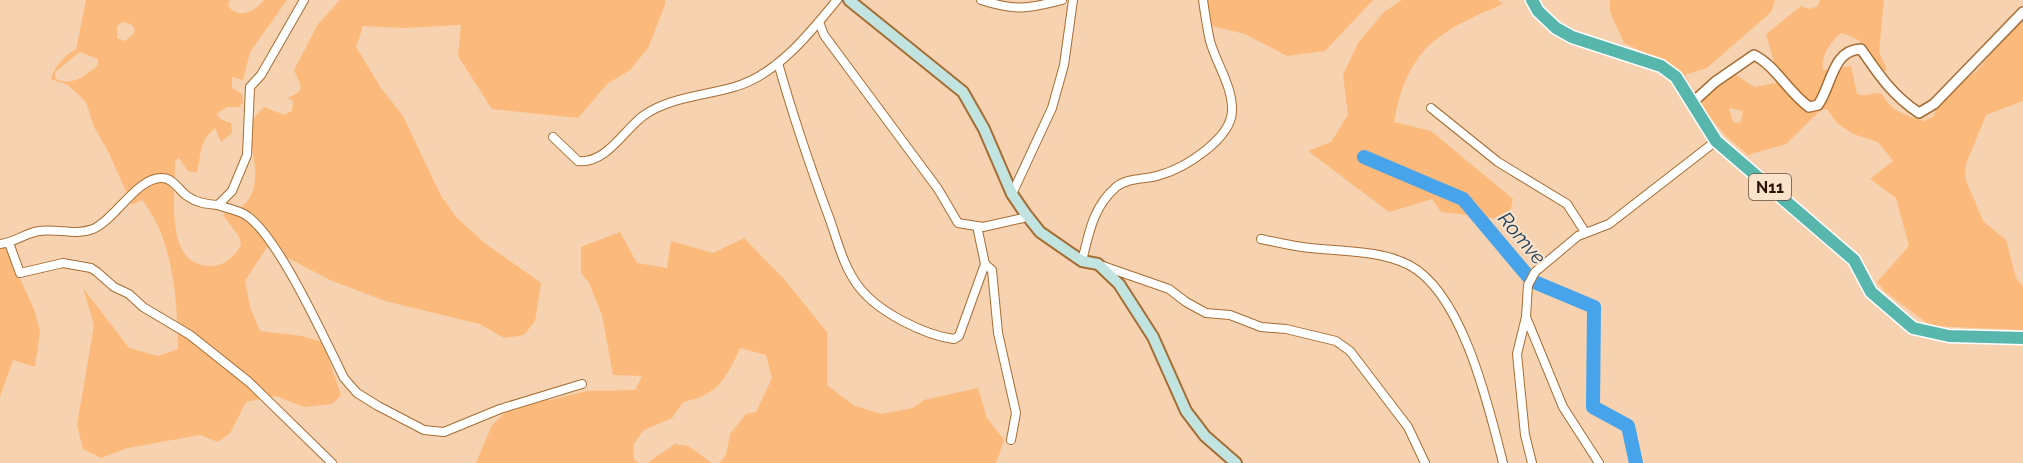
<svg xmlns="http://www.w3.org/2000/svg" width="2023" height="463" font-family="Raleway,sans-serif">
	<rect width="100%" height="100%" fill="#f7d2b0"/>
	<g fill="#fbba7b" fill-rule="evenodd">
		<path d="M86 0H230L228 6C239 19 254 13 264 0H287L250 52 243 80 232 77V88L242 94 243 102 239 107H227L216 114 222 120 231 123 232 133 221 142 215 128C199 141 201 155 197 173L188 171 179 158 175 161C176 192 162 267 212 266 226 265 235 256 241 245L240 238 223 215 231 205 239 209C267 189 251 153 248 124L264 107 284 115 292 111 293 101 288 98 299 92 301 86 294 70 318 24 340 0H665V5L648 48 630 70 607 84 578 118 492 109 458 56 461 25 404 28 363 26 356 47 381 88 403 116 441 196 457 218 486 244 541 283 535 321 524 335 504 338 480 324 385 301 330 280 267 247 245 281 250 307 260 331 302 336 323 342 341 395 332 404 304 407 276 396 246 402 230 433 218 442 200 435 128 448 101 458 83 449 77 425 94 325 83 288 129 348 158 356 178 349C177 300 174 240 142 200L132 205 108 151 94 127 86 102 68 85 51 79C53 69 67 52 76 50ZM123 22 131 24 135 29 133 35 125 41 117 38V26ZM80 52 98 59V65C86 76 69 88 55 78V72Z"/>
		<polygon points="1198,0 1373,0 1325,51 1287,56 1245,34 1203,24"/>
		<path d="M1402 0H1498L1503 4C1437 32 1408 48 1394 122L1431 131 1513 199 1508 220 1441 212 1432 199 1389 212 1308 151 1331 142 1348 115 1343 75 1358 43 1384 12Z"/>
		<path d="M1610 0H1775L1771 12 1707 68 1685 75 1695 94 1712 77 1735 74 1754 87 1776 83 1774 62 1766 34 1801 6 1809 9 1818 6 1820 0H1884L1879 52 1887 70 1876 74C1871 50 1865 40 1841 33 1830 42 1821 55 1823 70L1851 66 1857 94C1866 98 1872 91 1882 94 1890 111 1907 116 1924 121L1934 116 1939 98 1977 71 2013 27 2023 20V101L1986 115 1966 164 1965 178 1983 221 2006 240 2016 278 2023 286V330L1931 326 1885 292 1877 282 1909 246 1896 198 1870 179 1893 161 1878 142 1853 134 1837 123 1827 109 1821 110 1786 144 1748 155 1726 136 1661 60 1624 43 1610 12ZM1729 108 1743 111 1740 123 1733 122Z"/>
		<path d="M620 232 637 263 667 268 671 241 713 253 744 238 784 279 827 332V385L853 405 881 414 913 408 924 400 978 388 987 418 1004 440 996 463H719L726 455 730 434 746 414 756 412 772 378 766 355 740 348C726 379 718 395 683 402L672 418 644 430 633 445 634 459 639 463H476L492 425 519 400H550L587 391 635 390 642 376 613 375 602 315 589 283 581 273V247Z"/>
		<polygon points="2,240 34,309 40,331 35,367 13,360 0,397 0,241"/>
		<polygon points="675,444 688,446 712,463 647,463"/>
	</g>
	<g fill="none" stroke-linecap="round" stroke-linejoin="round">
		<polyline stroke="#47a4ea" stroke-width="14" points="1364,157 1463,199 1532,281 1594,307 1593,407 1628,426 1636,463"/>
		<g stroke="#a56d33" stroke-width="10">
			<g id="minor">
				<path d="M981 0C1015 11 1028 9 1062 0"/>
				<polyline points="819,22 824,35 938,189 958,223 983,227 1023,218 1025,213"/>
				<path d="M778 63C793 116 811 169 830 220 838 243 844 268 859 287 878 312 924 335 954 339L959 336 985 264"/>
				<polyline points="1431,108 1498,162 1567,204 1585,232"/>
				<path d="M553 137 578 161C606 164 623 131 643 116 669 97 704 96 734 87 777 75 810 33 837 0"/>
				<polyline points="1012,194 1052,108 1064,65 1073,0"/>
				<path d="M218 205C226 208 236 210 244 214 276 231 326 342 344 378L357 393 378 406 424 430 444 432 500 409 582 384"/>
				<polyline points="977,226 985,264 992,270 998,333 1016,413 1011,440"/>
				<path d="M1261 239C1275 242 1288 245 1302 247 1336 252 1378 249 1409 265 1463 293 1489 408 1503 463"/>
				<polyline points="9,243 20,273 63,263 91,268 97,272 114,287 129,294 143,307 190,335 249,382 332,463"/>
				<path d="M0 244C14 243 25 233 39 231 57 228 75 236 93 229 115 220 137 177 162 178 173 178 179 190 187 196 197 203 206 204 218 205L232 191 247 155 250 87 261 75 304 0"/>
				<path d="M1082 261C1089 233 1093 207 1116 187 1128 177 1146 180 1160 175 1185 168 1231 139 1232 111 1233 87 1216 63 1210 41 1207 28 1205 14 1203 0"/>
				<polyline points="1103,266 1169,289 1186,302 1206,313 1230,315 1261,327 1286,329 1336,341 1350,351 1408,427 1425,463"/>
				<polyline points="1526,317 1563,407 1599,463"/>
				<polyline points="1532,463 1525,435 1517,354 1526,317 1528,285 1535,272 1578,236 1609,224 1716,141"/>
			</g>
		</g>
		<g stroke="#a56d33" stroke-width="12">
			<path id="tertiary" d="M1693 102 1715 82 1754 55C1776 66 1788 92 1809 107L1818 105C1832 85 1832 50 1861 49 1879 75 1892 95 1919 113L1934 104 2023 12"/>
		</g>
		<g stroke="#a56d33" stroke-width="14">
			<polyline id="secondary" points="849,0 963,92 984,129 1012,194 1025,213 1040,232 1082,261 1098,264 1119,284 1153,337 1186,411 1205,436 1236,463"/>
		</g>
		<g stroke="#fff" stroke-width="15">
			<polyline id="trunk" points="1532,0 1538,11 1556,28 1572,37 1661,66 1676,77 1716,141 1854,260 1871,292 1913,328 1949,336 2023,338"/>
		</g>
		<use href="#minor" stroke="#fff" stroke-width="8"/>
		<use href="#tertiary" stroke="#fff" stroke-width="9"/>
		<use href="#secondary" stroke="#c1e4e0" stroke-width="10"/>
		<use href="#trunk" stroke="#58b7ac" stroke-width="12"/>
	</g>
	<g text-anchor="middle" stroke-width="4.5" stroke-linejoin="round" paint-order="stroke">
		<rect fill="#fbe2cb" stroke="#67503d" stroke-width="1.5" x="1749" y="174" width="42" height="26" rx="4.5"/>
		<g font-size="16" font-weight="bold" fill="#271100">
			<text x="1770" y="193">N11</text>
		</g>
		<g font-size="20" font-style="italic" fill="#183e5b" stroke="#fbe2cb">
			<text transform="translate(1522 238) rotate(50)" y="7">Romve</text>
		</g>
	</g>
</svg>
